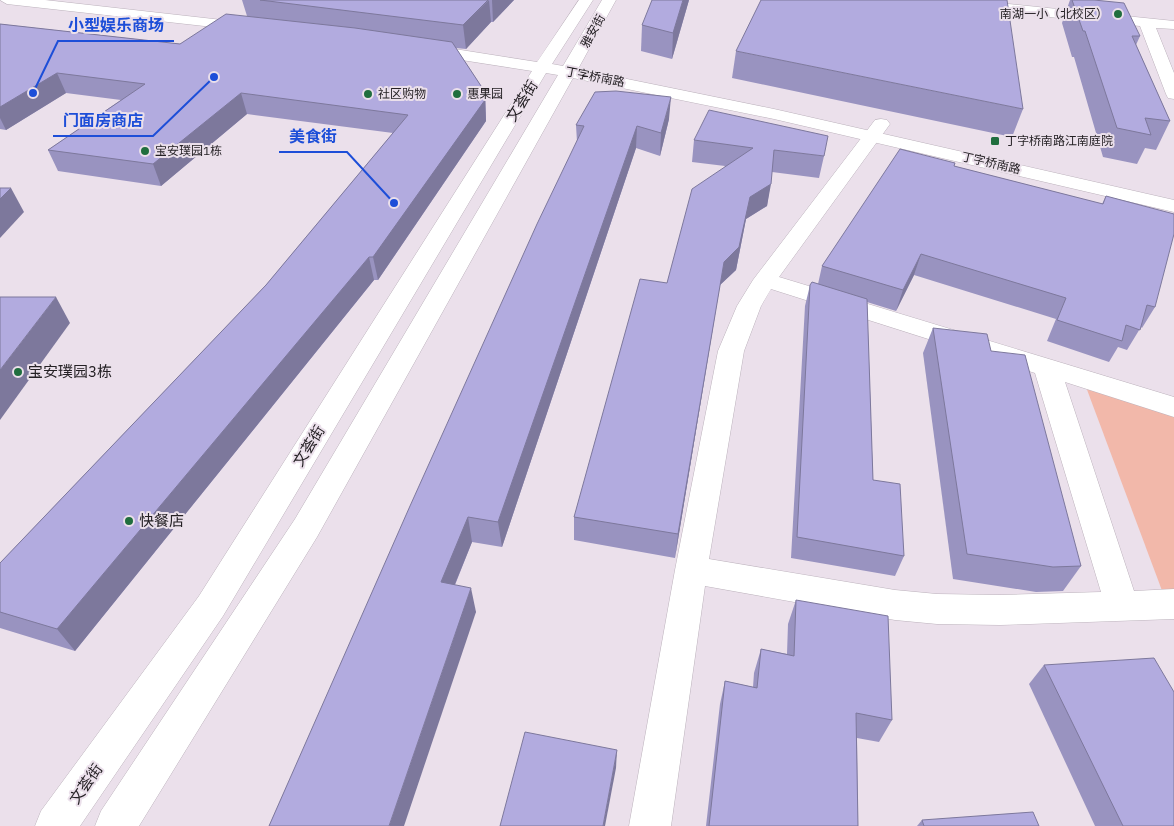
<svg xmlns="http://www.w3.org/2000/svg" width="1174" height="826" font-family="'IBM Plex Sans','Noto Sans SC',sans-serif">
	<rect width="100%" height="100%" fill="#ebe0eb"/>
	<polygon fill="#f2b8aa" points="1083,379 1174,407 1174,604 1167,604"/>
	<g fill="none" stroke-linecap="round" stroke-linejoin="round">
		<g stroke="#bcb2bc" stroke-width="1">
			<g id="street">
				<polygon points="947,0 970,0 1174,21 1174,29 1156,28 1174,73 1174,99 1168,98 1166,94 1140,26 977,10 949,3"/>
				<path d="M881 119 887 120 890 124 779 277 1174 397V417L1065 382 1134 591 1174 589V619L1000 625 937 624 895 620 705 586 671 826H629L675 570 718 351 737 306 753 280 875 120ZM771 289 1035 373 1101 592 1000 595 937 594 895 590 709 559 744 351 761 306Z"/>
			</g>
		</g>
		<g stroke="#bcb2bc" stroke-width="1">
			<g id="secondary">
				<polygon points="0,0 45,0 249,23 254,24 256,27 254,30 249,31 7,4"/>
				<polygon points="579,0 593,0 552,64 563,66 602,0 616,0 578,69 774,109 1174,200 1174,212 774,119 573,78 317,537 139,826 95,826 101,811 295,519 558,75 546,73 223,616 80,826 35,826 41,811 199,596 532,71 423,54 418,52 415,49 418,46 423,44 537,62"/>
			</g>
		</g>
		<use href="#street" fill="#fff" fill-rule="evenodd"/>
		<use href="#secondary" fill="#fff" fill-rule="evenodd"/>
	</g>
	<g fill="#9993c0">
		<polygon points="242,0 514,0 493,22 491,22 466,49 456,48 485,92 486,121 378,280 374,280 75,651 0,628 0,563 266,285 393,133 247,114 161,186 58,171 48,150 121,100 66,93 6,130 0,129 0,24 180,44 247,16"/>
		<polygon points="689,0 672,59 641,51 642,25"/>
		<polygon points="1070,0 1072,0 1140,36 1136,45 1170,121 1156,150 1145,148 1137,164 1103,157 1074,57 1072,57 1062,23"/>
		<polygon points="736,51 1023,109 1012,137 732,78"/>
		<polygon points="669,119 660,156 636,148 502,547 472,542 455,585 476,612 269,826 577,142 576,125"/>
		<polygon points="694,140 824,156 819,178 772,172 767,206 746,219 736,270 720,285 675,558 574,540 574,517 667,283 725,166 692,162"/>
		<polygon points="955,163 954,166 1102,204 1106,196 1155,307 1142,328 1141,327 1127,350 1118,347 1109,362 1047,341 1056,319 914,275 896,311 867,302 873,480 904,556 895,576 791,558 805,306 810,285 818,284 822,266"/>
		<polygon points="933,328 991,351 1081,566 1063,591 1036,592 953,579 923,353"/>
		<polygon points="796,600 892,720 879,742 857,738 858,826 706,826 720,704 725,681 753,687 754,673 761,649 787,654 788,624"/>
		<polygon points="1044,665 1174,826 1095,826 1029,684"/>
		<polygon points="922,820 1039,826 917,826"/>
	</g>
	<g fill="#7d789c">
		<polygon points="489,0 491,22 466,49 463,25"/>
		<polygon points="492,0 514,0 493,22"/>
		<polygon points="683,0 689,0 672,59 673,33"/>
		<polygon points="57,73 66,93 6,130 0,118 0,107"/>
		<polygon points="485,92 486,121 378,280 373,257"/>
		<polygon points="241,93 247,114 161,186 153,164"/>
		<polygon points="671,97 669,119 660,156 661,133"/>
		<polygon points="637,126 636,148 502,547 498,522"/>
		<polygon points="771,184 767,206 746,219 736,270 720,285 675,558 678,534 724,262 750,197"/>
		<polygon points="11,188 24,212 0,238 0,199"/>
		<polygon points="921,254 914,275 896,311 903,290"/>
		<polygon points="369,257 374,280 75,651 57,629"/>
		<polygon points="56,297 70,323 0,420 0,370"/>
		<polygon points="468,517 472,542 446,606 441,582"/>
		<polygon points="471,588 476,612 404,826 389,826"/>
		<polygon points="617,750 616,768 605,826 603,826"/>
	</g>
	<g fill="#b2abdf" stroke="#7d789c">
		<polygon points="260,0 488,0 463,25"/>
		<polygon points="652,0 683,0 673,33 642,25"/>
		<polygon points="761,0 1007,0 1023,109 736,51"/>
		<polygon points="1072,0 1094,0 1124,3 1140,36 1132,36 1170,121 1145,118 1151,135 1117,128 1085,31 1083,31"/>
		<polygon points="226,14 355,28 452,42 485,92 485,100 373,257 369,257 57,629 0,612 0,563 266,285 408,115 241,93 153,164 48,150 145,84 57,73 0,107 0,24 180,44"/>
		<polygon points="616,91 671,97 661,133 637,126 498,522 468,517 441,582 471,588 389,826 269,826 410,506 537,224 584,126 576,125 595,92"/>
		<polygon points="709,110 828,136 824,156 774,150 771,184 750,197 739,247 724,262 678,534 574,517 640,279 667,283 692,189 753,148 694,140"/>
		<polygon points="900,149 955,163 954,166 1103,204 1106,196 1174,214 1174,234 1155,307 1147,305 1140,330 1126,325 1122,341 1057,320 1066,298 921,254 903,290 822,266"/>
		<polygon points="0,188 11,188 0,199"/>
		<polygon points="812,282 867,299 873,480 900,484 904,556 797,537 810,285"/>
		<polygon points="0,297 56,297 0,370"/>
		<polygon points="933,328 987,334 991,351 1025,355 1081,566 1053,567 967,554"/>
		<polygon points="796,600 888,616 892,720 856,713 858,826 709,826 725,681 757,688 761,649 794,656"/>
		<polygon points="1154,658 1174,692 1174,826 1123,826 1044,665"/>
		<polygon points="525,732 617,750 603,826 500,826"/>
		<polygon points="1033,812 1039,826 924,826 922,820"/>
	</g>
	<g fill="#206e3e" stroke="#ebe0eb" stroke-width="2">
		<circle cx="1118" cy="14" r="5"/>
		<circle cx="368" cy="94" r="5"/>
		<circle cx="457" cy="94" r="5"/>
		<rect x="990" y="136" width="10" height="10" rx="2.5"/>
		<circle cx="145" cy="151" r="5"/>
		<circle cx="18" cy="372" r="5"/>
		<circle cx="129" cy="521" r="5"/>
	</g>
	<g text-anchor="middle" stroke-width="4" stroke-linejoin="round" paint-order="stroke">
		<g font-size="12" fill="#252125" stroke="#ebe0eb" text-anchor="start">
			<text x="1108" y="18" text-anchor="end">南湖一小（北校区）</text>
			<text x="378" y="98">社区购物</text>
			<text x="467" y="98">惠果园</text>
			<text x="1005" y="145">丁字桥南路江南庭院</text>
			<text x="155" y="155">宝安璞园1栋</text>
		</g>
		<g font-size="12" fill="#252125" stroke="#ebe0eb">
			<text transform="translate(593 31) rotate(-61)" y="4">雅安街</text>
			<text transform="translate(595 77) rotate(11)" y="4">丁字桥南路</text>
			<text transform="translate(991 163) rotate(13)" y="4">丁字桥南路</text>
		</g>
		<g font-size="15" fill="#252125" stroke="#ebe0eb">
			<text transform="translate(522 101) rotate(-58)" y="5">文荟街</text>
			<text transform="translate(309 446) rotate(-58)" y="5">文荟街</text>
			<text transform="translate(86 784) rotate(-55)" y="5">文荟街</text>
		</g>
		<g font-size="15" fill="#252125" stroke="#ebe0eb" text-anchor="start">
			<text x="28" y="377">宝安璞园3栋</text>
			<text x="139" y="526">快餐店</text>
		</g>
	</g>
	<path fill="none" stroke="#1d4ed8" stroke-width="2" d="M33 93L58 41H174M214 77L153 136H53M394 203L347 152H279"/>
	<g fill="#1d4ed8" stroke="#ebe0eb" stroke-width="2">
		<circle cx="33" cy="93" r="5"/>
		<circle cx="214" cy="77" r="5"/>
		<circle cx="394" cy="203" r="5"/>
	</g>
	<g font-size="16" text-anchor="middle" font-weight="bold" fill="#1d4ed8" stroke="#ebe0eb" stroke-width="4" stroke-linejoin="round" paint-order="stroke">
		<text x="116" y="31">小型娱乐商场</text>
		<text x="103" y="126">门面房商店</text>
		<text x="313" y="142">美食街</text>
	</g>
</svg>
